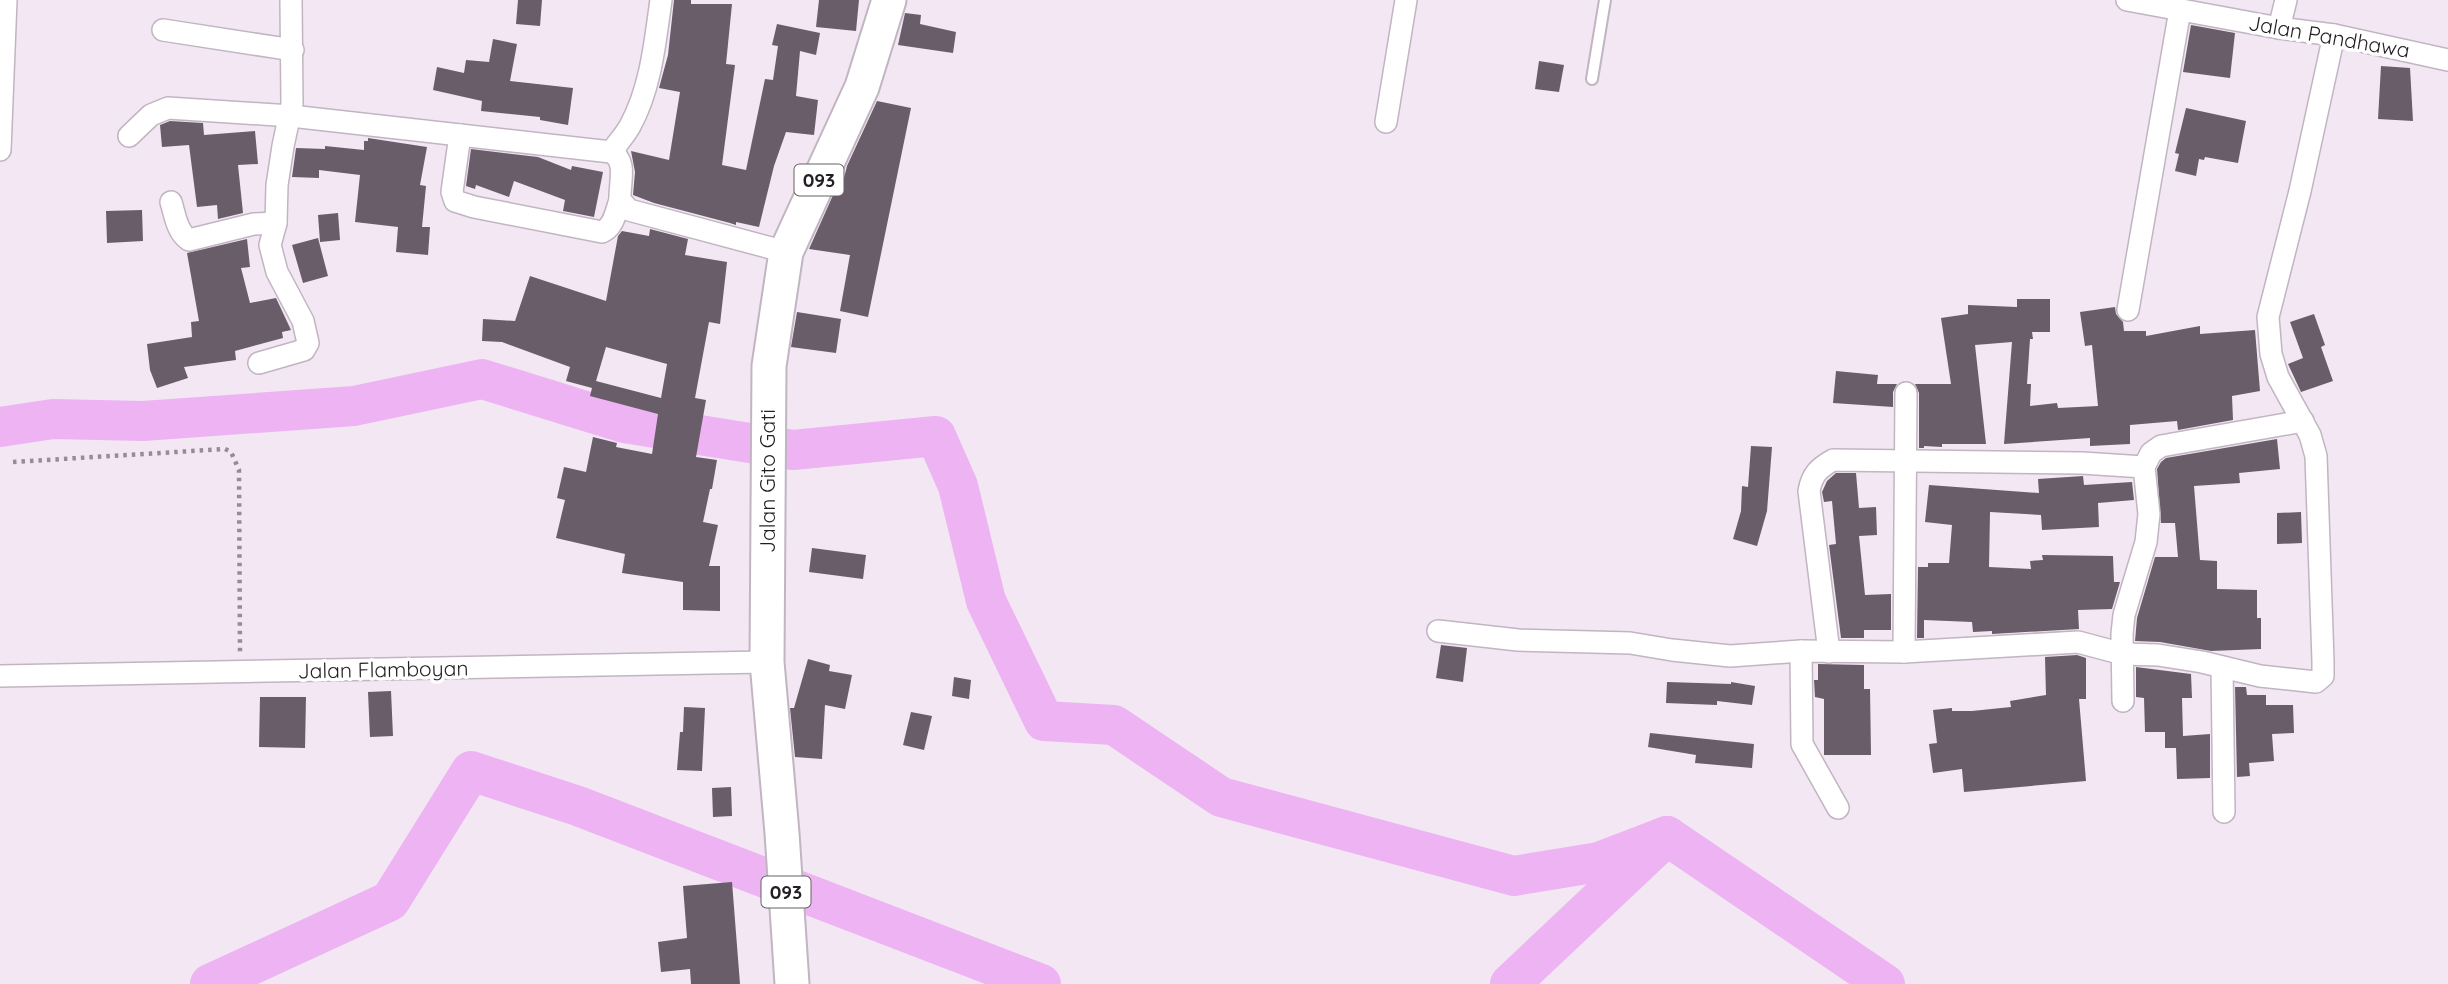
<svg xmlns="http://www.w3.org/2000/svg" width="2448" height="984" font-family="Quicksand,sans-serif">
	<rect width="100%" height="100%" fill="#f3e7f4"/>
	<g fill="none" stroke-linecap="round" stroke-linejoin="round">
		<g stroke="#edb3f2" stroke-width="40">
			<polyline points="0,427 53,419 143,421 354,406 482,379 624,423 793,450 936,436 958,486 986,601 1044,721 1114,725 1221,797 1514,876 1599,862 1667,836"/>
			<polyline points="210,984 390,901 471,771 578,806 1041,984"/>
			<polyline points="1510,984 1667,836 1885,984"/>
		</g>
	</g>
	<g fill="#685d69" fill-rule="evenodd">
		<polygon points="518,0 542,0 540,26 516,24"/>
		<polygon points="674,0 691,0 691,4 732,4 726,64 735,65 722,165 746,170 765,79 773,80 778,46 772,45 777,24 820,33 816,55 800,51 796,96 818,100 814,135 786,132 774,166 759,227 736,222 736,225 730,223 654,203 633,195 635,172 631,151 669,160 680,92 659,88 668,55"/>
		<polygon points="819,0 859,0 856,31 816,27"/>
		<polygon points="905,13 921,15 920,24 956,32 953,53 898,45"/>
		<polygon points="2191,25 2235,33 2230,78 2183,72"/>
		<polygon points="493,39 517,44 510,81 573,88 568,125 540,120 540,117 481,111 482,101 433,90 437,67 464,73 466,60 489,62"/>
		<polygon points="1539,61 1564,65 1559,92 1535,89"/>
		<polygon points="2381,66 2410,68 2413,121 2378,119"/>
		<polygon points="877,101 911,108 868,317 840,311 850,255 809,249 834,193 840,194 847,166"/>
		<polygon points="2186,108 2246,121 2238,163 2205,157 2204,160 2199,159 2196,176 2175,171 2179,154 2175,153"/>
		<polygon points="170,121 203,123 204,135 255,131 258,164 238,165 243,213 218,219 217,205 197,207 189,145 162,147 160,125"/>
		<polygon points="368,138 427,147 420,185 426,186 422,227 430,227 428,255 396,252 398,227 355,222 360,175 319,170 319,178 292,177 296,148 325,149 325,146 364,150 364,141 368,141"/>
		<polygon points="471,149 538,157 571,170 572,166 603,172 594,217 563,211 565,200 514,181 509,197 476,185 475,189 466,186"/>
		<polygon points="142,210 143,241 107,243 106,211"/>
		<polygon points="338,213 340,240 320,242 318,215"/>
		<path d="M650 229 688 239 685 255 727 262 720 324 709 322 695 398 706 400 696 457 717 460 712 489H710L703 522 718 525 709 566H720V611L683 610V582L622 573 625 554 556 538 565 500 557 498 564 467 586 472 593 437 617 443 616 447 652 454 658 414 590 396 592 388 566 381 570 367 502 342 482 341 483 319 515 321 530 276 606 301 618 236 622 231 649 236ZM606 347 667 364 661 398 596 381Z"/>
		<polygon points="318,238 328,276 303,283 292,245"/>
		<polygon points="247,239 250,267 241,268 250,303 276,298 291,330 282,332 283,338 235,351 236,360 184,367 188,378 157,388 150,370 147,344 192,337 191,322 199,321 187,253"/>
		<polygon points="2017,299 2050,299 2050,332 2032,332 2033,339 2030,339 2027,384 2031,384 2030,406 2057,403 2058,408 2098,406 2092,345 2085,346 2080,312 2115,307 2116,314 2123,322 2124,331 2146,331 2146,336 2200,326 2200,334 2255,330 2260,391 2232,396 2233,420 2178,430 2177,421 2130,425 2130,444 2090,446 2090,438 2004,444 2012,342 1975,345 1986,444 1942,444 1942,447 1924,446 1924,448 1919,448 1919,393 1915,384 1951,384 1941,318 1968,314 1968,305 2017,307"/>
		<polygon points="797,312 841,319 836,353 791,347"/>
		<polygon points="2314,314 2325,345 2321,347 2333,381 2301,392 2288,364 2303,358 2290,322"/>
		<polygon points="1836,371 1878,375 1877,384 1897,384 1893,392 1893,407 1833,403"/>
		<polygon points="2277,439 2280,469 2239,473 2240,483 2194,486 2200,560 2217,561 2217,589 2257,590 2257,618 2261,618 2261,649 2211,651 2160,642 2135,641 2137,618 2155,557 2178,557 2175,523 2161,523 2157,469 2161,462 2166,458"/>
		<polygon points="1751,446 1772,447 1767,511 1757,546 1733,539 1741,511 1742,486 1748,487"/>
		<polygon points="1836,473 1856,473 1859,508 1876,507 1877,535 1859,536 1865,595 1891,594 1891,630 1864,630 1864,638 1841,638 1829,545 1836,544 1832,501 1824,502 1822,492 1827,481"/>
		<polygon points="2083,476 2084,485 2132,482 2134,500 2098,503 2099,527 2042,530 2041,515 1990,512 1989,567 2031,569 2030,561 2043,560 2042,555 2113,556 2114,582 2120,582 2112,609 2078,610 2079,629 1992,634 1992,631 1973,632 1972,622 1924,620 1924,638 1917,638 1918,567 1928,567 1928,563 1949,563 1952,525 1925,522 1929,485 2039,493 2038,479"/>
		<polygon points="2301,512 2302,543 2277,544 2277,513"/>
		<polygon points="812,548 866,555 863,579 809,572"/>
		<polygon points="1441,645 1467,648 1463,682 1436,678"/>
		<polygon points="2077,655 2086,658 2086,699 2079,699 2086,781 1964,792 1962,769 1933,773 1929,744 1937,743 1933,710 1952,708 1952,711 1972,711 2011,707 2010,701 2046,695 2045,657"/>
		<polygon points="808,659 830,665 829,671 852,675 845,709 825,705 822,759 795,757 790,708 794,708"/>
		<polygon points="1818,664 1864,665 1864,689 1870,689 1871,755 1824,755 1824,699 1815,697 1814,680 1818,680"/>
		<polygon points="2136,667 2191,674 2192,698 2182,698 2183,736 2210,734 2210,778 2177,779 2176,748 2165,748 2165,732 2145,732 2144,698 2136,697"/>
		<polygon points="954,677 971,680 969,699 952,696"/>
		<polygon points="1667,682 1731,684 1731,682 1755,686 1752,705 1717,701 1717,705 1666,703"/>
		<polygon points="2235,687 2246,687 2247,695 2266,695 2266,705 2293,705 2294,733 2272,734 2274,761 2249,763 2250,776 2237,777"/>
		<polygon points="391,691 393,736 370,737 368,692"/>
		<polygon points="260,697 306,697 305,748 259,747"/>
		<polygon points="684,707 705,708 702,771 677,770 680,732 683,732"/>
		<polygon points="911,712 932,716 924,750 903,745"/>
		<polygon points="1650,733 1754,744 1752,768 1695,763 1696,755 1648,747"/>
		<polygon points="731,787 732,816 713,817 712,788"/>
		<polygon points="732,882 740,984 691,984 690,969 661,972 658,942 687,938 683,886"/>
	</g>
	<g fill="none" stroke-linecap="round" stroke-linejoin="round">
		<g stroke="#c1b5c2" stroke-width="14">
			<polyline id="service" points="1592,79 1605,0"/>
		</g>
		<g stroke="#c1b5c2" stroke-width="24">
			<g id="minor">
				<polyline points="2127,0 2279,28 2334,35 2448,60"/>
				<polyline points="2279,28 2286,0"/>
				<polyline points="163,30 293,50"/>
				<polyline points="1386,122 1406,0"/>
				<path d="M460 135 452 192 455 201 474 207 602 232C614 227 616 211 620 200"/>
				<path d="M129 136 151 115 168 108 291 116 611 152C628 161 619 183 620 200L629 210 786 252"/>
				<polyline points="0,150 6,0"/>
				<path d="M611 152C617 144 625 135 630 126 651 88 655 42 661 0"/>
				<path d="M171 202C175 215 177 232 189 240L254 224 276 223"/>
				<polyline points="2128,310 2180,10"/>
				<polyline points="259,363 304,350 308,343 303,321 277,272 270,245 276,223 277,185 283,146 292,104 291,0"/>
				<polyline points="1438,631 1518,640 1630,643 1672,650 1730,656 1801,651 1904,652 2078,642 2123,654 2158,655 2202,662 2260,676 2316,682 2323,676 2323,661 2316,456 2310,435 2278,377 2271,354 2268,317 2300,191 2334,35"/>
				<polyline points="1801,651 1802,744 1838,808"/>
				<path d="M1829 652 1809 491C1812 474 1819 468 1833 460L2082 463 2144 467"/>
				<polyline points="1904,652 1906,393"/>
				<polyline points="2222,667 2224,812"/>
				<polyline points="0,676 767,662"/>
				<polyline points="2123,701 2122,634 2124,615 2146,542 2149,514 2144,467 2151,453 2161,446 2303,421"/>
			</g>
		</g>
		<g stroke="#c1b5c2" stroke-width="37">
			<polyline id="primary" points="792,984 782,833 767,662 769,366 786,252 862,87 889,0"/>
		</g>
		<polyline stroke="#958c95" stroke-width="4.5" stroke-dasharray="3.5 5" stroke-linecap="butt" points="13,462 225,449 231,452 239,470 240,654"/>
		<use href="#service" stroke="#fff" stroke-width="10"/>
		<use href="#minor" stroke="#fff" stroke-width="21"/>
		<use href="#primary" stroke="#fff" stroke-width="33"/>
	</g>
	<g text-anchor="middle" stroke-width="7" stroke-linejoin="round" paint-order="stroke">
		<g fill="#fff" stroke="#656265" stroke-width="2">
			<rect x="794.5" y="164.5" width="49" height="31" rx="5"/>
			<rect x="761.5" y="876.5" width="49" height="31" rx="5"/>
		</g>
		<g font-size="19" font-weight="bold" fill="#231e23">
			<text x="819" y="187">093</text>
			<text x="786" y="899">093</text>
		</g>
		<g font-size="21" fill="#231e23" stroke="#fff">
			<text transform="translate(2329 37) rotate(10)" y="7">Jalan Pandhawa</text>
			<text transform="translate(768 481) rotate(-90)" y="7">Jalan Gito Gati</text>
			<text transform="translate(383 670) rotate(-1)" y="7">Jalan Flamboyan</text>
		</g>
	</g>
</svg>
